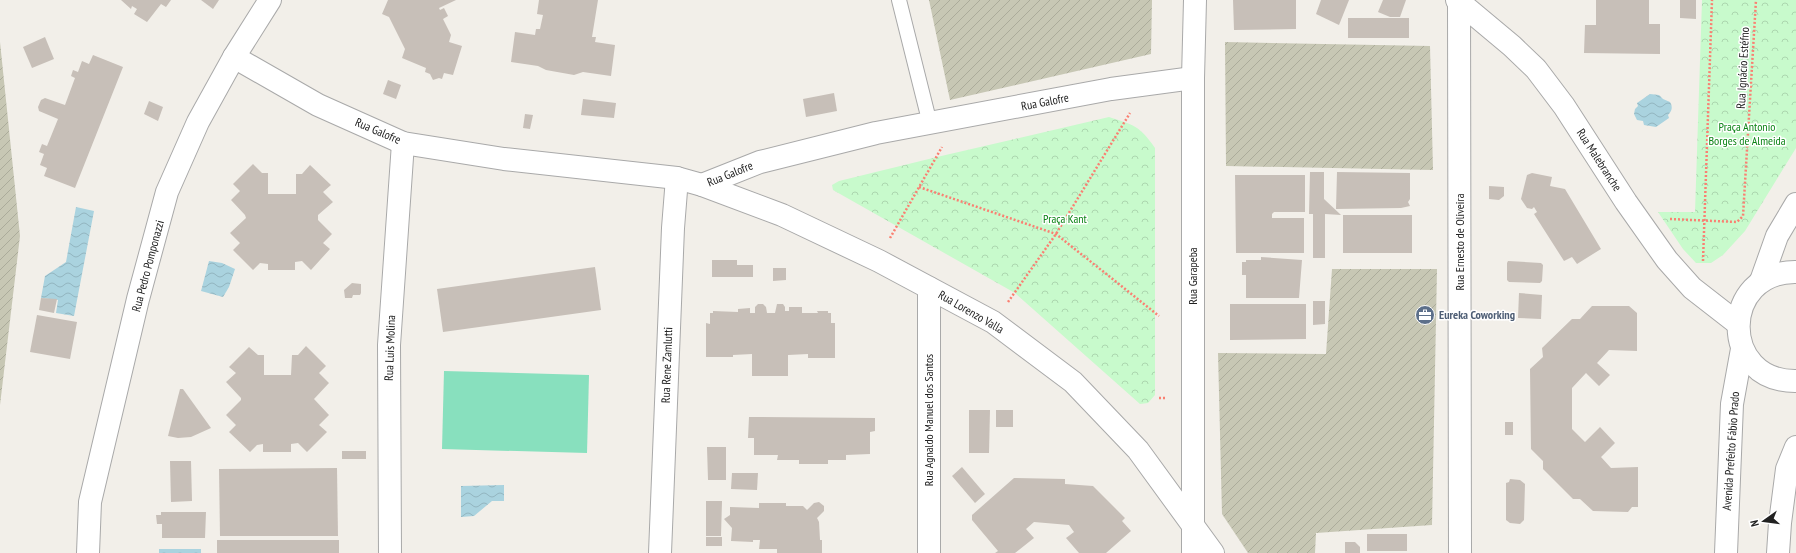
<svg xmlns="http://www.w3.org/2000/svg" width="1796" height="553" font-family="'PT Sans Narrow',sans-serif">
	<defs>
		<pattern id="construction-furrows" width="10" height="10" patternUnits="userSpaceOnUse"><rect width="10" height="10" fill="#c7c7b4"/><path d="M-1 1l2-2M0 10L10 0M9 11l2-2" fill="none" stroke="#abab9a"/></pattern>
		<pattern id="park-crowns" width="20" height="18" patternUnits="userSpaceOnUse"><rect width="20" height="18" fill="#c8facc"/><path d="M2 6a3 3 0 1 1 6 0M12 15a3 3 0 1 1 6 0" fill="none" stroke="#acd6af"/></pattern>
		<pattern id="water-waves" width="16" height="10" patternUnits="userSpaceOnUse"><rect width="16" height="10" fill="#aad3df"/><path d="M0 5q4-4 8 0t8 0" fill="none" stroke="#92b5bf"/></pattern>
	</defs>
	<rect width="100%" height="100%" fill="#f2efe9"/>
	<g fill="url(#construction-furrows)">
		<polygon points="929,0 1152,0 1151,54 950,100"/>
		<polygon points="0,42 20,236 0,405"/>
		<polygon points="1225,42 1430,46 1433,170 1226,166"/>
		<polygon points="1332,269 1437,269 1432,525 1316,533 1315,553 1248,553 1222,514 1218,353 1326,354"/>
	</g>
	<g fill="url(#park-crowns)">
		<polygon points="1702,0 1796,0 1796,148 1745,231 1723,255 1711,263 1696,263 1683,249 1658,212 1695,212"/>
		<path d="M1109 117C1134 125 1140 126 1155 148V395L1148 403 1140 404 1015 293 833 190 832 185 839 181 937 157Z"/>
	</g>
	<polygon fill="#88e0be" points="444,371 589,375 587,453 442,449"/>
	<g fill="url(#water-waves)">
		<path d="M1650 94 1659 95 1663 99 1670 102C1673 107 1672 111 1668 115L1669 118 1656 127 1644 125 1643 121 1637 120 1634 114 1635 109 1638 106 1637 103Z"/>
		<polygon points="76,207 94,211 74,316 56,313 58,300 41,298 45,276 66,262"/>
		<polygon points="209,261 222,263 235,269 229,287 223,297 201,291"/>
		<polygon points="504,485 504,501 492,501 474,516 461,517 461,486"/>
		<rect x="159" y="549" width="42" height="4"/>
	</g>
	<g fill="#c7bfb8">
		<polygon points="121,0 171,0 166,7 161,4 147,22 134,14 137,9 132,6 131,9"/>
		<polygon points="201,0 219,0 213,9"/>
		<polygon points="388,0 456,0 439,8 440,10 444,8 448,16 443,19 451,35 449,42 462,46 453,75 444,73 442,79 439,78 433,80 430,74 425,72 426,68 402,58 405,49 389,17 382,14"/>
		<polygon points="539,0 598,0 592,37 596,37 595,42 615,45 611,76 583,72 574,75 546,70 538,66 511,62 515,32 535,35 536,29 540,29 543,15 537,14"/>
		<polygon points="1233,0 1296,0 1296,29 1234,30"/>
		<polygon points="1321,0 1349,0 1339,25 1316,14"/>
		<polygon points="1383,0 1406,0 1400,17 1390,17 1378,12"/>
		<polygon points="1596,0 1649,0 1649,24 1660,24 1660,54 1584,53 1585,25 1596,25"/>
		<polygon points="1680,0 1696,0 1696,19 1680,18"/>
		<rect x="1348" y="18" width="61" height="20"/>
		<polygon points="45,37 54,59 32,68 23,47"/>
		<polygon points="93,55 123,67 75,188 44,176 47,168 40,165 44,154 39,152 42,144 47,146 58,119 39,111 38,107 41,100 45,98 65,105 75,78 71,76 73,70 78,72 82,61 89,64"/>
		<polygon points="388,80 401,85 396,99 383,94"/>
		<polygon points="834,93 837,111 806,117 803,99"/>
		<polygon points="583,99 616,103 614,118 581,115"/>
		<polygon points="149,101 163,107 158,121 144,114"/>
		<polygon points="525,114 533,115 530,129 523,128"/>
		<polygon points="253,164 262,173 268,173 268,194 296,194 296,174 302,174 310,165 331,185 323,192 333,202 318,215 318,220 332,234 323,243 330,249 311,270 302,261 295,262 295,270 268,270 268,264 260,263 253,270 233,250 240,243 230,233 246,218 245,215 231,200 240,191 233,184"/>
		<polygon points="1310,172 1324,172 1324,199 1341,215 1325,214 1325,258 1313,258 1313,214 1309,214"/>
		<polygon points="1337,172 1410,173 1410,199 1408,202 1410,206 1401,208 1336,209"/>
		<polygon points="1532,173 1552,177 1550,186 1565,189 1601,249 1577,264 1572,257 1564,261 1534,214 1537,212 1534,207 1532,209 1527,208 1521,199 1527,175"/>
		<polygon points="1235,175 1305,175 1305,212 1274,212 1272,214 1272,218 1304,218 1304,253 1236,253"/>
		<polygon points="1489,186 1504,187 1504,196 1499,200 1489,199"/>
		<rect x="1343" y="215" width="69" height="38"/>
		<polygon points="1261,257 1302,260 1299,298 1246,298 1246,275 1242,275 1242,262 1246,262 1246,260 1261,260"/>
		<polygon points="712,260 737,260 737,265 753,265 753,277 712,277"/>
		<polygon points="1508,261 1541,263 1543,265 1542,281 1540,283 1509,282 1507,280 1507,263"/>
		<polygon points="595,267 601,310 443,332 437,289"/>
		<polygon points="773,268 786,268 786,280 773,281"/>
		<polygon points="352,283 361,284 361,293 360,295 353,295 352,298 345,298 344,290"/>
		<polygon points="1519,293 1542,295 1541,319 1518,318"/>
		<polygon points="41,298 57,299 54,313 39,310"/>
		<polygon points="1313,301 1325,301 1325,324 1313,325"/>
		<polygon points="758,304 763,304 766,307 767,313 775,313 777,304 783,304 785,307 785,311 789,311 789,307 802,307 802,313 818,313 817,311 828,311 828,313 831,313 831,323 835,323 835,358 808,358 808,354 788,355 788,376 752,376 752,354 733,355 733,357 706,357 706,323 710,324 710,313 713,313 713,311 738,312 738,309 750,308 750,313 755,313 755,307"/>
		<polygon points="1230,304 1306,304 1306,339 1230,340"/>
		<polygon points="1592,306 1629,306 1637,313 1637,351 1609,350 1597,363 1610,375 1599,386 1586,373 1572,388 1572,429 1585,442 1600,427 1615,443 1601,457 1611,468 1638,467 1638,507 1632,507 1628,512 1593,511 1580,499 1573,499 1543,469 1543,461 1531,449 1530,369 1543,357 1542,348 1572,319 1580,319"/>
		<polygon points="37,315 77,322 70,359 30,352"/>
		<polygon points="306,346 326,366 319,373 329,383 314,399 329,415 319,425 327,432 307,452 298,443 291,444 291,452 263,452 263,444 257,445 250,452 229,432 236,425 226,415 241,400 241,398 226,382 236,373 229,367 249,347 258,355 264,355 264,375 291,375 292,355 298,355"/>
		<polygon points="180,389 183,389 211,428 191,437 178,438 168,436"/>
		<polygon points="969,410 990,410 989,453 969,453"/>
		<rect x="996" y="410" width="17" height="17"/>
		<polygon points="749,417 875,418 875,431 870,432 870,454 846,455 846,460 828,460 828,464 799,464 799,460 777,460 778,455 754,455 754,438 748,438"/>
		<rect x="1505" y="422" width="8" height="13"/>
		<polygon points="707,447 726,447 726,480 708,480"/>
		<rect x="342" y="451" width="24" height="8"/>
		<polygon points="170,461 191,461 192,501 171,502"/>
		<polygon points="962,467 985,494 975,503 952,476"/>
		<polygon points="337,468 338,536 220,536 219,469"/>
		<polygon points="732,473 758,473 757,490 731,489"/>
		<polygon points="1014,478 1065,479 1065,484 1093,486 1125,518 1122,521 1131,531 1106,553 1079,553 1066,538 1074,532 1069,525 1034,522 1026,529 1034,538 1015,553 995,553 998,551 972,520 972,515"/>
		<polygon points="1510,479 1520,480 1525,484 1524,520 1520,524 1510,523 1506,520 1506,483 1509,482"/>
		<polygon points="706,501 722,501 721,536 706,536"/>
		<polygon points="819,502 824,506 824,511 817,518 819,522 820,540 822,540 822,553 777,553 777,549 759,549 760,540 753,540 753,542 731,541 732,528 724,519 730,515 730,507 759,508 759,503 786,503 786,506 803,506 807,510 814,503"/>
		<polygon points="161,512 206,512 205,538 162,538 162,524 157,524 156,515 161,515"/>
		<rect x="1367" y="534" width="40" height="17"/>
		<rect x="706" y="537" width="16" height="9"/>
		<rect x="217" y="540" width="122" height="13"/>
		<polygon points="1345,542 1355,542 1360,547 1360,553 1345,553"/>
	</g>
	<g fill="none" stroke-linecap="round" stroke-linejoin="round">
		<g stroke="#a9a9a9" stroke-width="16">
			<polyline id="service" points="899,0 930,124"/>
		</g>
		<g stroke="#a9a9a9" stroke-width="24">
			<g id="minor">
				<polyline points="1457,0 1512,46 1536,69 1564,106 1626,202 1667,260 1692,288 1737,323"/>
				<polyline points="1459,2 1460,553"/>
				<polyline points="234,57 318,105 403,143 504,159 677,178 702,185 782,215 879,261 993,322 1073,382 1138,450 1213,553"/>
				<polyline points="702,185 760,162 876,133 1111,89 1193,78"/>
				<path d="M1796 272C1720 271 1719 382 1796 381"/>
				<polyline points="1761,281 1777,236 1796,204"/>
				<polyline points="88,553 90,502 138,299 167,192 198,122 234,57 270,0"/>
				<polyline points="390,553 389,345 403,143"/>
				<polyline points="660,553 673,228 677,178"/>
				<polyline points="929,553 929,288"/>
				<polyline points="1193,553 1193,78 1195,0"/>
				<polyline points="1726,553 1732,404 1742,349"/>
				<polyline points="1778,553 1780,523 1787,469 1796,447"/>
			</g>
		</g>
		<g stroke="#fa8072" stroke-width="2.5" stroke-dasharray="2 2" stroke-linecap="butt">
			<polyline points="919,187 1056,234 1159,316"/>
			<polyline points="1670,219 1737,222 1743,216 1756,0"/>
			<polyline points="890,238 942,147"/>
			<polyline points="1703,261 1712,0"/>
			<polyline points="1008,302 1056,234 1130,113"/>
			<polyline points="1159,398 1167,398"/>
		</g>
		<use href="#service" stroke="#fff" stroke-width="14"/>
		<use href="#minor" stroke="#fff" stroke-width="22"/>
	</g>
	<defs>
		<g id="office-disc" transform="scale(1)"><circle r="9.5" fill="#5c6f8a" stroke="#fff"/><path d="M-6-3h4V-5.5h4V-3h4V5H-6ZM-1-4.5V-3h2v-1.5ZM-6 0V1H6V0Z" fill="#fff"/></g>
	</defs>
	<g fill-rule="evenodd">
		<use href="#office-disc" x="1425" y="315"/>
	</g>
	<g text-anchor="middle" stroke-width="3" stroke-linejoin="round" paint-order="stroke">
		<g font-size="12" fill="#222" stroke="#fff">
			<text transform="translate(1743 68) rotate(-87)" y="4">Rua Ignácio Estéfno</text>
			<text transform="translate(1045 102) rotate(-11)" y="4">Rua Galofre</text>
			<text transform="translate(378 131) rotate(23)" y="4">Rua Galofre</text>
			<text transform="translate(1599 160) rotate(57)" y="4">Rua Malebranche</text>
			<text transform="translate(730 174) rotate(-22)" y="4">Rua Galofre</text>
			<text transform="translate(1460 242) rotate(-90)" y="4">Rua Ernesto de Oliveira</text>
			<text transform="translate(148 266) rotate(-75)" y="4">Rua Pedro Pomponazzi</text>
			<text transform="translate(1193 276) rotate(-90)" y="4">Rua Garapeba</text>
			<text transform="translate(971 312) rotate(30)" y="4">Rua Lorenzo Valla</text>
			<text transform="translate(390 348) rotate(-88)" y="4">Rua Luis Molina</text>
			<text transform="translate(667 365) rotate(-88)" y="4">Rua Rene Zamlutti</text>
			<text transform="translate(929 420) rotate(-90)" y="4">Rua Agnaldo Manuel dos Santos</text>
			<text transform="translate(1731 451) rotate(-86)" y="4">Avenida Prefeito Fábio Prado</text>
		</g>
		<g font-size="12" fill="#0c8416" stroke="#fff">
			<text x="1747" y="131">Praça Antonio<tspan x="1747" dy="14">Borges de Almeida</tspan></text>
			<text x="1065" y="223">Praça Kant</text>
		</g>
		<g font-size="12" font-weight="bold" fill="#4e5e75" stroke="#fff" text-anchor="start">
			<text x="1439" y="319">Eureka Coworking</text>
		</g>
	</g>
	<g transform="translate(1764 521) rotate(256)" stroke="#ffffff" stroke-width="3" paint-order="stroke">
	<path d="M0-3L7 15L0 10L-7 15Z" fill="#222222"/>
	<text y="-6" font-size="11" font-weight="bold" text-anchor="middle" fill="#222222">N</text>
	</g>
</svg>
